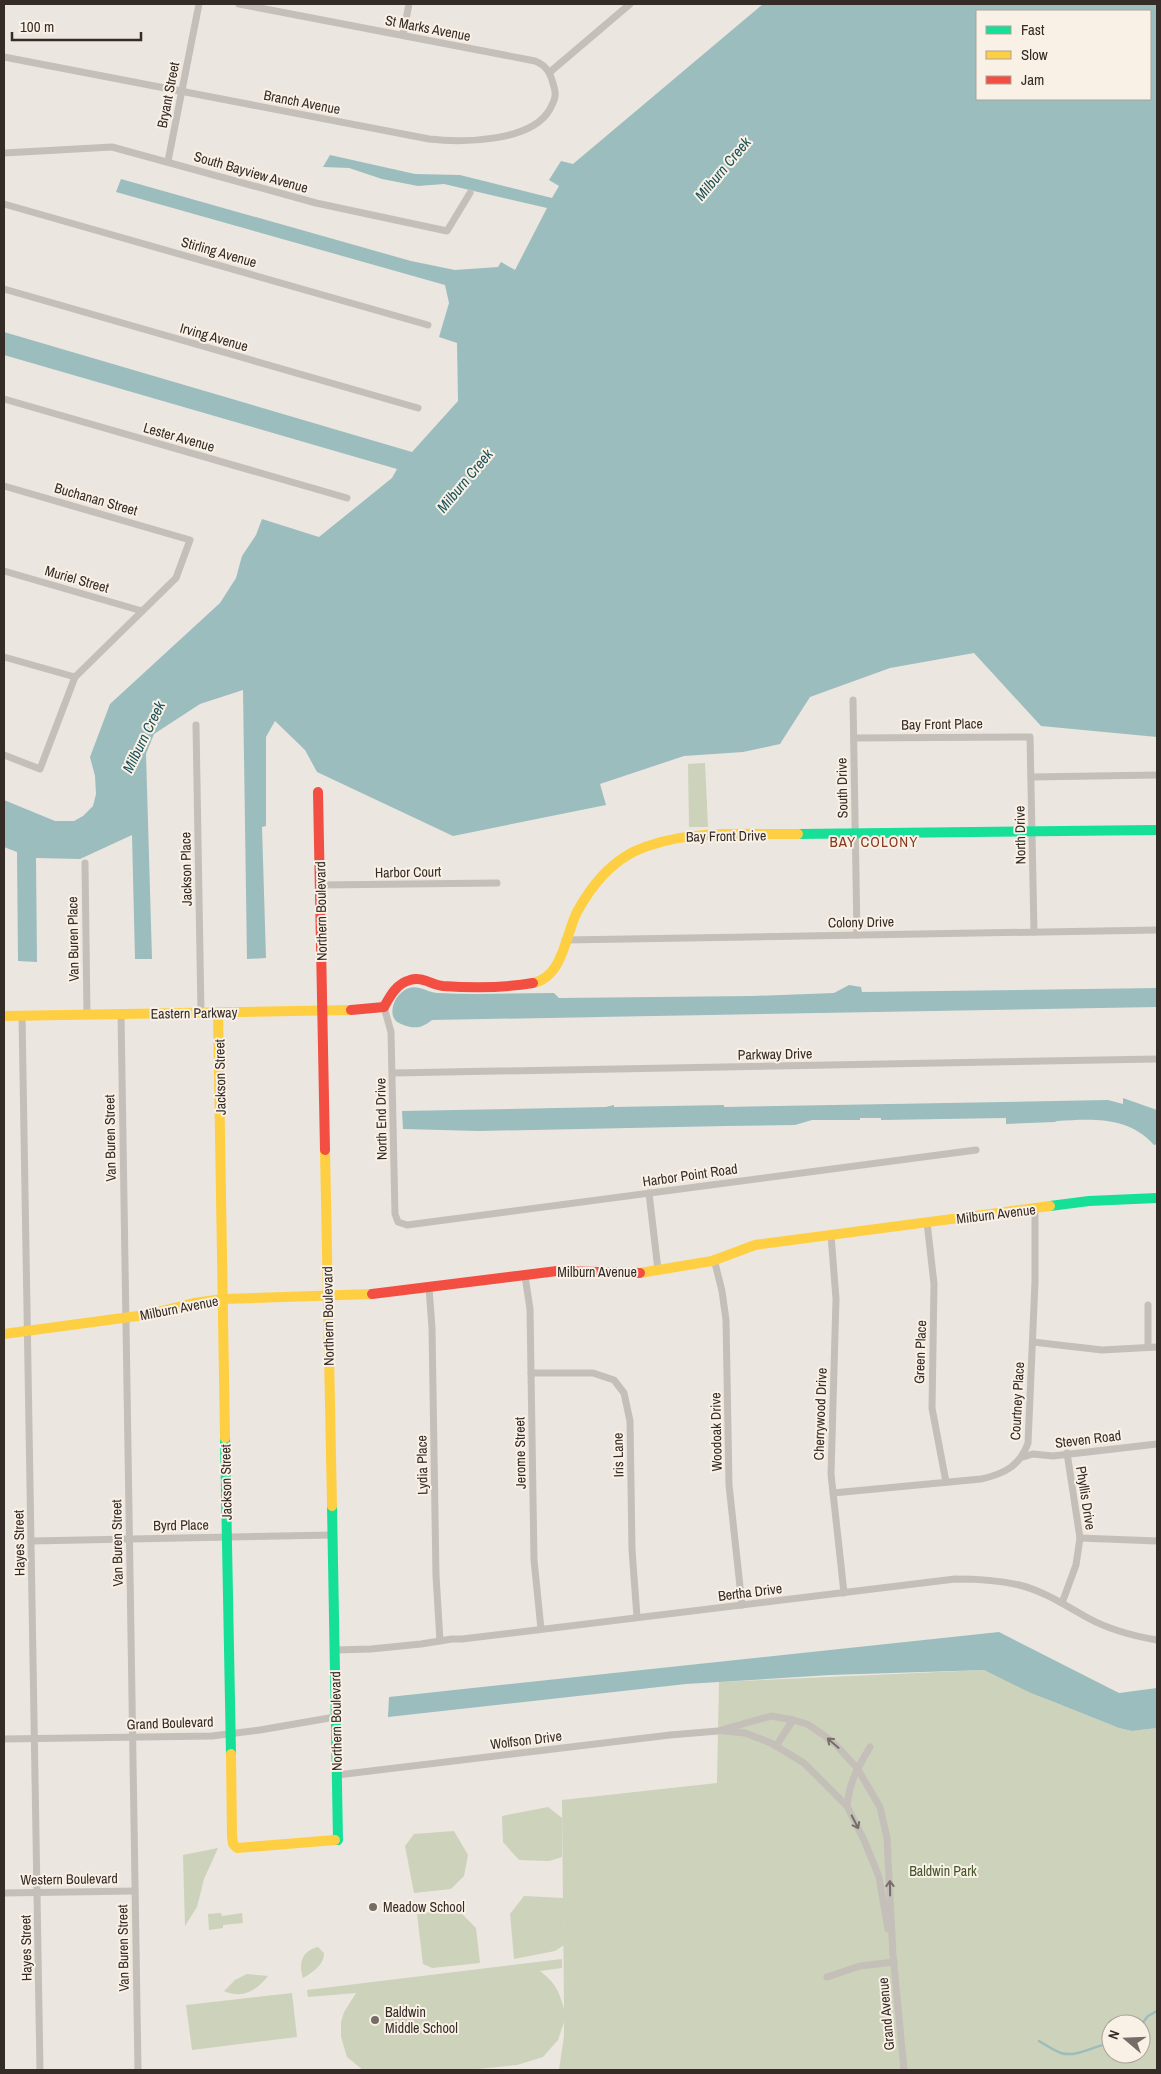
<svg xmlns="http://www.w3.org/2000/svg" width="1161" height="2074" font-family="'Archivo Narrow',sans-serif">
	<rect width="100%" height="100%" fill="#ece6e0"/>
	<g fill="#cdd2ba" fill-rule="evenodd">
		<polygon points="705,763 708,827 689,827 688,764"/>
		<path d="M984 1670 1048 1700 1119 1728 1132 1731 1157 1728V2070H559L564 2036V2022L558 2040 543 2057 517 2065 467 2070H363L347 2057 341 2037V2022L344 2012 356 1993 308 1997 307 1990 562 1959V1968L540 1971C555 1983 559 1990 564 2009L562 1800 717 1783 719 1682ZM1111 2024H1141V2054H1111Z"/>
		<polygon points="548,1807 562,1818 562,1857 549,1861 519,1860 503,1842 502,1816"/>
		<polygon points="454,1831 468,1855 464,1876 451,1889 414,1893 405,1846 414,1834"/>
		<polygon points="218,1848 204,1879 197,1907 185,1926 183,1855"/>
		<polygon points="524,1896 563,1898 564,1945 555,1951 514,1959 510,1914"/>
		<polygon points="437,1911 462,1914 476,1928 480,1963 432,1968 423,1964 417,1914"/>
		<polygon points="221,1913 222,1916 242,1913 243,1923 223,1925 223,1928 209,1930 208,1914"/>
		<path d="M318 1947 324 1953C324 1965 313 1972 303 1978 298 1963 302 1951 318 1947Z"/>
		<path d="M247 1974 268 1976C256 1991 243 1999 224 1991L235 1980Z"/>
		<polygon points="292,1993 297,2037 192,2050 186,2005"/>
	</g>
	<g fill="#9bbdbe" fill-rule="evenodd">
		<path d="M763 4H1157V737L1041 726 974 653 890 668 810 697 780 744 743 752 684 756 600 784 606 805 453 836 317 772 305 750 275 721 266 737V826L262 827 266 958 247 959 243 690 200 704 154 734 146 754 152 959H135L132 835 80 859 36 858 37 962 18 961 17 852 4 847V800L55 821H74L83 816 93 806 96 794 95 776 90 757 110 704 220 603 236 578 242 556 256 535 262 519 319 537 392 478 397 469 4 355V332L412 452 458 401 457 343 439 337 449 303 445 285 116 192 121 179 411 261 455 270 498 267 501 262 515 270 547 208 444 184 418 186 382 179 349 168 323 167 330 155 415 174 460 175 552 198 559 186 549 180 561 161 573 164ZM977 11H1150V99H977Z"/>
		<path d="M849 985 861 987 862 992 1157 988V1007L432 1020C421 1029 414 1029 401 1024 397 1022 395 1021 393 1016 390 1005 398 992 409 988 420 985 428 993 438 993 477 995 515 993 554 993L559 998 752 996 834 993Z"/>
		<path d="M1123 1098 1157 1110V1144L1154 1145C1128 1116 1093 1119 1057 1121L1055 1122 1006 1124V1118L881 1120V1118H860V1120H812L795 1125 726 1126 479 1131 403 1129 402 1111 606 1107 614 1105V1107L724 1105V1107L1108 1100 1123 1104Z"/>
		<polygon points="999,1632 1119,1693 1157,1688 1157,1728 1132,1731 1119,1728 1031,1693 984,1670 830,1675 686,1684 388,1717 389,1697"/>
	</g>
	<g fill="none" stroke-linecap="round" stroke-linejoin="round">
		<g stroke="#9bbdbe" stroke-width="2.5">
			<polyline points="1141,2025 1148,2016 1157,2011"/>
			<path d="M1039 2041C1046 2045 1053 2050 1061 2053 1076 2058 1096 2045 1111 2043"/>
		</g>
		<g stroke="#c5bfb9" stroke-width="7">
			<polyline points="403,35 409,4"/>
			<path d="M4 57 429 139C462 143 532 142 550 109 554 101 557 96 554 87 551 75 548 66 535 61L239 4"/>
			<polyline points="550,72 630,4"/>
			<polyline points="4,153 112,147 316,203 447,231 470,193"/>
			<polyline points="168,161 199,4"/>
			<polyline points="4,204 428,325"/>
			<polyline points="4,289 418,408"/>
			<polyline points="4,399 347,498"/>
			<polyline points="4,486 190,540 176,578 75,677 40,769 4,755"/>
			<polyline points="4,571 142,611"/>
			<polyline points="4,657 75,677"/>
			<polyline points="853,700 857,935"/>
			<polyline points="196,725 201,1013"/>
			<polyline points="854,738 1030,737 1034,932"/>
			<polyline points="1031,777 1157,775"/>
			<polyline points="85,863 87,1015"/>
			<polyline points="320,885 497,883"/>
			<polyline points="565,940 1157,930"/>
			<polyline points="384,1007 391,1032 395,1214 398,1222 407,1225 976,1150"/>
			<polyline points="121,1014 138,2070"/>
			<polyline points="22,1016 40,2070"/>
			<polyline points="393,1073 1157,1059"/>
			<polyline points="649,1193 658,1270"/>
			<polyline points="927,1222 934,1284 932,1408 946,1482"/>
			<polyline points="831,1235 836,1299 831,1474 844,1593"/>
			<polyline points="714,1259 722,1291 726,1320 729,1485 742,1605"/>
			<polyline points="525,1276 530,1309 534,1560 541,1629"/>
			<polyline points="429,1288 432,1328 436,1576 440,1641"/>
			<polyline points="1148,1305 1148,1347"/>
			<polyline points="1033,1342 1102,1350 1157,1347"/>
			<polyline points="531,1373 593,1373 614,1380 624,1393 630,1421 632,1550 637,1617"/>
			<polyline points="1023,1457 1033,1454 1053,1456 1157,1444"/>
			<path d="M833 1493 981 1479C1004 1474 1020 1466 1028 1443L1035 1282V1209"/>
			<polyline points="1080,1538 1157,1541"/>
			<polyline points="31,1541 332,1535"/>
			<polyline points="1062,1603 1076,1565 1080,1538 1067,1453"/>
			<path d="M334 1650 371 1649 421 1644 452 1639H462L955 1579C977 1579 998 1580 1019 1585 1044 1591 1066 1606 1088 1618 1110 1630 1133 1636 1157 1640"/>
			<polyline points="724,1731 745,1733 771,1743 804,1763 847,1806 864,1840 879,1877 888,1929"/>
			<polyline points="4,1739 212,1736 260,1730 335,1717"/>
			<polyline points="776,1746 793,1720"/>
			<polyline points="337,1775 670,1735 718,1731 771,1716 793,1720 807,1724 822,1734 835,1744 857,1768 880,1807 887,1838 893,1955 904,2070"/>
			<path d="M847 1806C850 1780 857 1769 870 1747"/>
			<polyline points="4,1893 135,1891"/>
			<polyline points="827,1977 860,1966 894,1962"/>
		</g>
		<g stroke="#16e098" stroke-width="10">
			<polyline points="798,834 1157,830"/>
			<polyline points="1050,1206 1089,1201 1157,1198"/>
			<polyline points="225,1438 231,1754"/>
			<polyline points="332,1506 338,1840 335,1840"/>
		</g>
		<g stroke="#ffcf43" stroke-width="10">
			<path d="M533 983C563 977 565 936 577 912 590 888 608 865 633 852 684 828 743 835 798 834"/>
			<polyline points="218,1013 225,1438"/>
			<polyline points="4,1016 351,1010"/>
			<polyline points="325,1150 332,1506"/>
			<polyline points="640,1273 712,1261 755,1245 1050,1206"/>
			<polyline points="4,1334 145,1315 194,1303 223,1299 372,1294"/>
			<polyline points="231,1754 232,1836 233,1844 237,1848 335,1840"/>
		</g>
		<g stroke="#f24e42" stroke-width="10">
			<polyline points="318,792 325,1150"/>
			<path d="M351 1010 384 1007C390 996 397 983 410 980 422 976 432 985 443 986 473 988 504 988 533 983"/>
			<polyline points="372,1294 557,1271 640,1273"/>
		</g>
	</g>
	<defs><path id="oneway-shaft" d="M-6 0H5M1.5-3L5.5 0L1.5 3" fill="none" stroke-width="1.6" stroke-linecap="round" stroke-linejoin="round" transform="scale(1.25)"/></defs>
	<g stroke="#766e69">
		<use href="#oneway-shaft" transform="translate(833 1743) rotate(-139)"/>
		<use href="#oneway-shaft" transform="translate(855 1822) rotate(63)"/>
		<use href="#oneway-shaft" transform="translate(890 1888) rotate(-91)"/>
	</g>
	<g fill="#766d68" stroke="#f9f1e6" stroke-width="2">
		<circle cx="373" cy="1907" r="5"/>
		<circle cx="375" cy="2020" r="5"/>
	</g>
	<g text-anchor="middle" stroke-width="4" stroke-linejoin="round" paint-order="stroke">
		<g font-size="14" fill="#362c27" stroke="#f9f1e6">
			<text transform="translate(428 28) rotate(11)" y="5">St Marks Avenue</text>
			<text transform="translate(168 95) rotate(-79)" y="5">Bryant Street</text>
			<text transform="translate(302 102) rotate(11)" y="5">Branch Avenue</text>
			<text transform="translate(251 172) rotate(16)" y="5">South Bayview Avenue</text>
			<text transform="translate(219 252) rotate(16)" y="5">Stirling Avenue</text>
			<text transform="translate(214 337) rotate(16)" y="5">Irving Avenue</text>
			<text transform="translate(179 437) rotate(16)" y="5">Lester Avenue</text>
			<text transform="translate(96 499) rotate(16)" y="5">Buchanan Street</text>
			<text transform="translate(77 579) rotate(16)" y="5">Muriel Street</text>
			<text transform="translate(942 724) rotate(-1)" y="5">Bay Front Place</text>
			<text transform="translate(842 788) rotate(-91)" y="5">South Drive</text>
			<text transform="translate(1020 835) rotate(-91)" y="5">North Drive</text>
			<text transform="translate(726 836) rotate(-1)" y="5">Bay Front Drive</text>
			<text transform="translate(186 869) rotate(-91)" y="5">Jackson Place</text>
			<text transform="translate(408 872) rotate(-1)" y="5">Harbor Court</text>
			<text transform="translate(321 911) rotate(-91)" y="5">Northern Boulevard</text>
			<text transform="translate(861 922) rotate(-1)" y="5">Colony Drive</text>
			<text transform="translate(73 939) rotate(-91)" y="5">Van Buren Place</text>
			<text transform="translate(194 1013) rotate(-1)" y="5">Eastern Parkway</text>
			<text transform="translate(775 1054) rotate(-1)" y="5">Parkway Drive</text>
			<text transform="translate(220 1077) rotate(-91)" y="5">Jackson Street</text>
			<text transform="translate(381 1119) rotate(-91)" y="5">North End Drive</text>
			<text transform="translate(110 1138) rotate(-91)" y="5">Van Buren Street</text>
			<text transform="translate(690 1175) rotate(-8)" y="5">Harbor Point Road</text>
			<text transform="translate(996 1214) rotate(-7)" y="5">Milburn Avenue</text>
			<text x="597" y="1277">Milburn Avenue</text>
			<text transform="translate(179 1308) rotate(-11)" y="5">Milburn Avenue</text>
			<text transform="translate(328 1316) rotate(-91)" y="5">Northern Boulevard</text>
			<text transform="translate(920 1352) rotate(-88)" y="5">Green Place</text>
			<text transform="translate(1017 1401) rotate(-87)" y="5">Courtney Place</text>
			<text transform="translate(820 1414) rotate(-88)" y="5">Cherrywood Drive</text>
			<text transform="translate(716 1432) rotate(-91)" y="5">Woodoak Drive</text>
			<text transform="translate(1088 1439) rotate(-7)" y="5">Steven Road</text>
			<text transform="translate(520 1453) rotate(-91)" y="5">Jerome Street</text>
			<text transform="translate(618 1455) rotate(-91)" y="5">Iris Lane</text>
			<text transform="translate(422 1465) rotate(-91)" y="5">Lydia Place</text>
			<text transform="translate(226 1482) rotate(-91)" y="5">Jackson Street</text>
			<text transform="translate(1086 1498) rotate(81)" y="5">Phyllis Drive</text>
			<text transform="translate(181 1525) rotate(-1)" y="5">Byrd Place</text>
			<text transform="translate(19 1543) rotate(-91)" y="5">Hayes Street</text>
			<text transform="translate(117 1543) rotate(-91)" y="5">Van Buren Street</text>
			<text transform="translate(750 1592) rotate(-7)" y="5">Bertha Drive</text>
			<text transform="translate(336 1721) rotate(-91)" y="5">Northern Boulevard</text>
			<text transform="translate(170 1723) rotate(-2)" y="5">Grand Boulevard</text>
			<text transform="translate(526 1740) rotate(-7)" y="5">Wolfson Drive</text>
			<text transform="translate(69 1879) rotate(-1)" y="5">Western Boulevard</text>
			<text transform="translate(26 1948) rotate(-91)" y="5">Hayes Street</text>
			<text transform="translate(123 1948) rotate(-91)" y="5">Van Buren Street</text>
			<text transform="translate(886 2014) rotate(-95)" y="5">Grand Avenue</text>
		</g>
		<g font-size="14" fill="#44542a" stroke="#f9f1e6">
			<text x="943" y="1876">Baldwin Park</text>
		</g>
		<g font-size="14" fill="#362c27" stroke="#f9f1e6" text-anchor="start">
			<text x="383" y="1912">Meadow School</text>
			<text x="385" y="2017">Baldwin<tspan x="385" dy="16">Middle School</tspan></text>
		</g>
		<g font-size="15" font-style="italic" fill="#1c5258" stroke="#f9f1e6">
			<text transform="translate(723 169) rotate(-50)" y="5">Milburn Creek</text>
			<text transform="translate(465 481) rotate(-50)" y="5">Milburn Creek</text>
			<text transform="translate(144 737) rotate(-64)" y="5">Milburn Creek</text>
		</g>
		<g font-size="15" letter-spacing="1" fill="#86391f" stroke="#f9f1e6">
			<text x="874" y="847">BAY COLONY</text>
		</g>
	</g>
	<rect width="1161" height="2074" fill="none" stroke="#362c27" stroke-width="10"/>
	<rect x="976" y="10" width="175" height="90" fill="#f9f1e6" stroke="#aba29a"/>
	<rect x="986" y="26" width="25" height="8" fill="#16e098" stroke="#aba29a"/>
	<text x="1021" y="35" font-size="15" fill="#362c27">Fast</text>
	<rect x="986" y="51" width="25" height="8" fill="#ffcf43" stroke="#aba29a"/>
	<text x="1021" y="60" font-size="15" fill="#362c27">Slow</text>
	<rect x="986" y="76" width="25" height="8" fill="#f24e42" stroke="#aba29a"/>
	<text x="1021" y="85" font-size="15" fill="#362c27">Jam</text>
	<g transform="translate(1126 2039) rotate(289)"><circle r="24" fill="#f9f1e6" stroke="#aba29a"/>
	<path d="M0-4L9 19L0 12L-9 19Z" fill="#766d68"/>
	<text y="-8" font-size="14" font-weight="bold" text-anchor="middle" fill="#362c27">N</text>
	</g>
	<path d="M12 32v8h129v-8" fill="none" stroke="#362c27" stroke-width="2.5"/>
	<text x="20" y="32" font-size="15" fill="#362c27" stroke="#f9f1e6" stroke-width="4" paint-order="stroke">100 m</text>
</svg>
